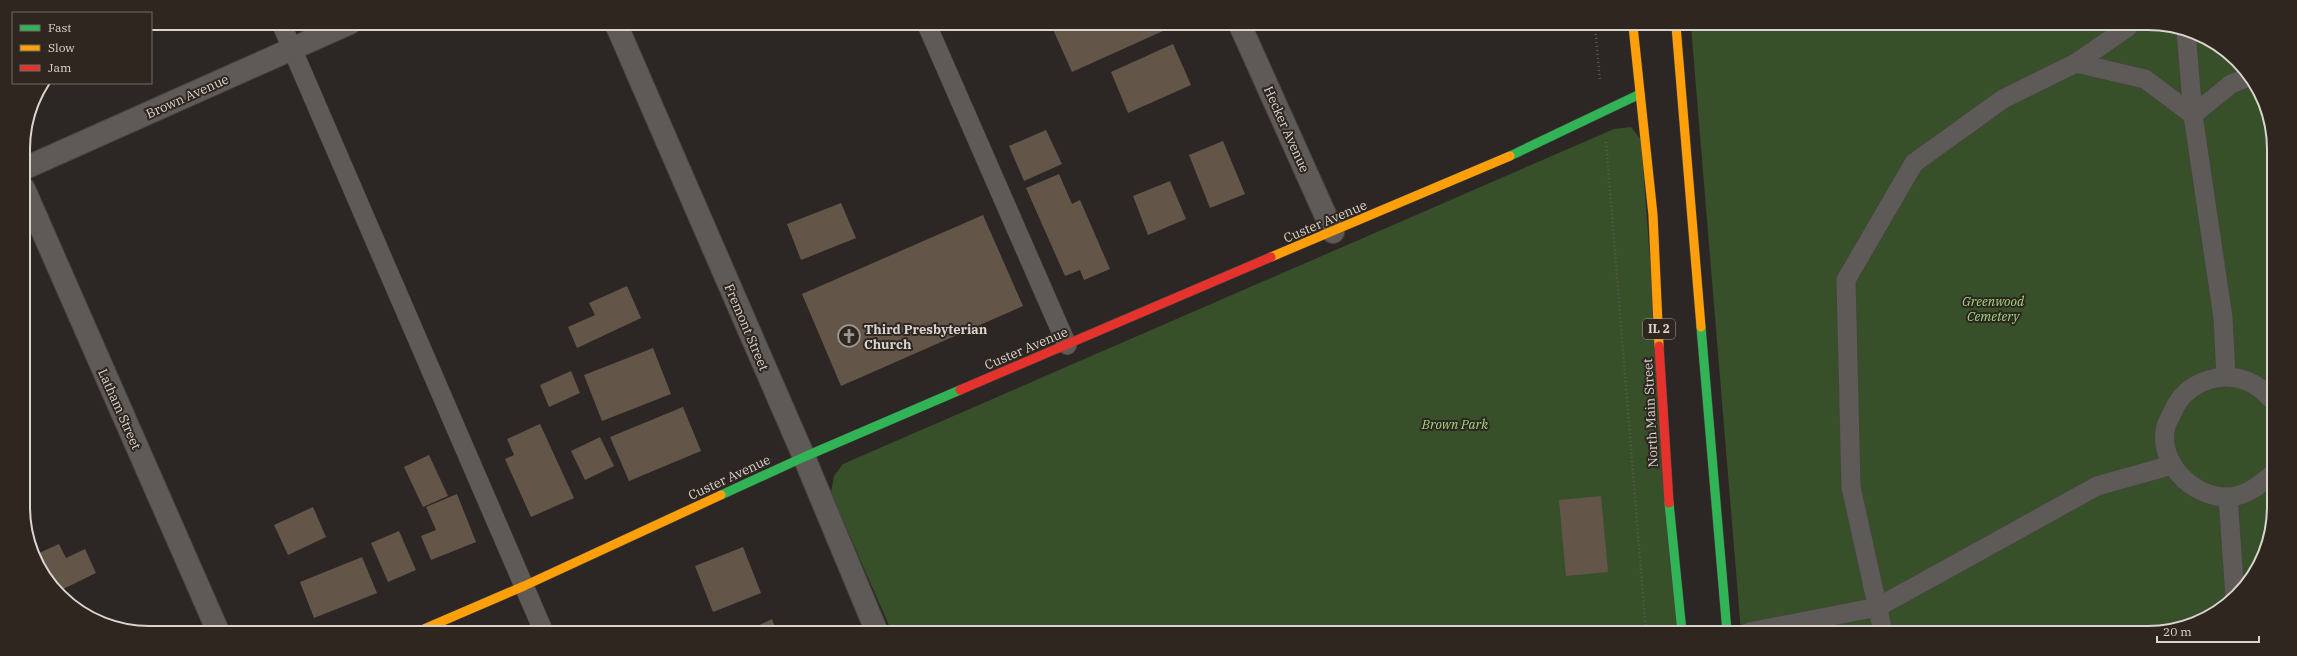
<svg xmlns="http://www.w3.org/2000/svg" width="2297" height="656" font-family="'IBM Plex Serif',serif">
	<rect width="100%" height="100%" fill="#2c2724"/>
	<g fill="#375029">
		<polygon points="1691,26 2180,27 2237,60 2261,93 2272,125 2270,539 2253,577 2225,607 2196,623 2156,633 1741,632"/>
		<polygon points="1631,127 1641,140 1678,632 891,630 831,493 834,476 843,464 1614,129"/>
	</g>
	<g fill="#645549">
		<polygon points="1051,25 1173,25 1174,26 1072,72"/>
		<polygon points="1173,44 1191,85 1128,113 1111,72"/>
		<polygon points="1046,130 1062,164 1024,181 1009,146"/>
		<polygon points="1223,141 1245,194 1210,208 1189,155"/>
		<polygon points="1059,174 1072,204 1080,200 1110,269 1084,280 1080,270 1065,276 1026,188"/>
		<polygon points="1170,181 1186,219 1148,235 1133,196"/>
		<polygon points="841,203 856,238 801,260 787,224"/>
		<polygon points="983,215 1023,306 841,386 802,294"/>
		<polygon points="627,286 641,318 577,348 568,327 595,315 589,303"/>
		<polygon points="653,348 671,394 602,421 584,375"/>
		<polygon points="571,371 580,393 549,407 540,385"/>
		<polygon points="683,407 701,451 629,481 610,437"/>
		<polygon points="540,424 574,498 531,517 505,459 514,455 507,439"/>
		<polygon points="600,437 614,466 585,480 571,451"/>
		<polygon points="429,455 448,496 423,507 404,467"/>
		<polygon points="457,494 476,542 431,560 421,536 436,530 426,507"/>
		<polygon points="1601,496 1608,572 1566,576 1559,500"/>
		<polygon points="313,507 326,537 288,555 274,525"/>
		<polygon points="399,531 416,570 388,582 371,543"/>
		<polygon points="59,544 66,558 85,549 96,573 57,592 39,553"/>
		<polygon points="743,547 761,593 713,612 695,566"/>
		<polygon points="362,557 377,593 314,618 300,582"/>
		<polygon points="772,619 776,630 749,630"/>
	</g>
	<g fill="none" stroke-linecap="round" stroke-linejoin="round">
		<g stroke="#474340" stroke-width="20">
			<g id="lane">
				<polyline points="281,23 543,630"/>
				<polyline points="927,25 1067,345"/>
				<polyline points="2186,31 2193,115 2223,318 2226,376"/>
				<polyline points="2076,63 2145,79 2193,115 2231,84 2249,77"/>
				<path d="M2270 476C2259 486 2243 497 2227 497 2192 497 2157 462 2166 426 2168 420 2172 414 2174 409 2182 392 2197 382 2216 378 2236 374 2257 382 2270 398"/>
				<polyline points="2228,497 2235,596"/>
				<polyline points="1749,632 1878,607 2097,486 2172,465"/>
				<polyline points="1883,632 1851,487 1846,280 1914,163 2003,99 2076,63 2128,27"/>
			</g>
		</g>
		<g stroke="#474340" stroke-width="24">
			<g id="street">
				<polyline points="616,24 804,457 876,630"/>
				<polyline points="1240,25 1333,232"/>
				<polyline points="23,169 350,23"/>
				<polyline points="24,189 217,629"/>
			</g>
		</g>
		<g stroke="#474340" stroke-width="10">
			<g id="fast">
				<polyline points="1510,156 1640,94"/>
				<polyline points="1701,327 1727,632"/>
				<polyline points="721,495 804,457 960,390"/>
				<polyline points="1669,503 1682,632"/>
			</g>
		</g>
		<g stroke="#474340" stroke-width="10">
			<g id="slow">
				<polyline points="1633,26 1653,215 1659,346"/>
				<polyline points="1676,26 1701,327"/>
				<polyline points="1271,257 1510,156"/>
				<polyline points="424,629 524,586 721,495"/>
			</g>
		</g>
		<g stroke="#474340" stroke-width="10">
			<g id="jam">
				<polyline points="1659,346 1669,503"/>
				<polyline points="960,390 1271,257"/>
			</g>
		</g>
		<g stroke="#5d5856" stroke-width="2.5" stroke-dasharray="1 3" stroke-linecap="butt">
			<polyline points="1595,26 1600,81"/>
			<polyline points="1606,142 1646,632"/>
		</g>
		<use href="#lane" stroke="#5e5a57" stroke-width="19"/>
		<use href="#street" stroke="#5e5a57" stroke-width="22"/>
		<use href="#fast" stroke="#30b455" stroke-width="9"/>
		<use href="#slow" stroke="#ff9f0a" stroke-width="9"/>
		<use href="#jam" stroke="#e5322d" stroke-width="9"/>
	</g>
	<defs>
		<g id="church-ring" transform="scale(1.15)"><circle r="9.5" fill="#2f2620" stroke="#9d9794" stroke-width="1.5"/><path d="M-1.2-6h2.4v3.5h3.3v2.4h-3.3V6h-2.4V-.1h-3.3v-2.4h3.3Z" fill="#9d9794"/></g>
	</defs>
	<g fill-rule="evenodd">
		<use href="#church-ring" x="849" y="336"/>
	</g>
	<g text-anchor="middle" stroke-width="4" stroke-linejoin="round" paint-order="stroke">
		<rect fill="#2f2620" stroke="#a7a09b" stroke-width="1" x="1643" y="319" width="32" height="20" rx="3"/>
		<g font-size="12" font-weight="bold" fill="#dad4d0">
			<text x="1659" y="333">IL 2</text>
		</g>
		<g font-size="13" fill="#dad4d0" stroke="#2f2620">
			<text transform="translate(187 96) rotate(-24)" y="5">Brown Avenue</text>
			<text transform="translate(1287 129) rotate(66)" y="5">Hecker Avenue</text>
			<text transform="translate(1325 221) rotate(-23)" y="5">Custer Avenue</text>
			<text transform="translate(747 327) rotate(67)" y="5">Fremont Street</text>
			<text transform="translate(1026 348) rotate(-23)" y="5">Custer Avenue</text>
			<text transform="translate(120 409) rotate(66)" y="5">Latham Street</text>
			<text transform="translate(1650 413) rotate(-93)" y="5">North Main Street</text>
			<text transform="translate(729 477) rotate(-25)" y="5">Custer Avenue</text>
		</g>
		<g font-size="13" font-style="italic" fill="#9fdb81" stroke="#2f2620">
			<text x="1993" y="306">Greenwood<tspan x="1993" dy="15">Cemetery</tspan></text>
			<text x="1455" y="429">Brown Park</text>
		</g>
		<g font-size="13" font-weight="bold" fill="#dad4d0" stroke="#2f2620" text-anchor="start">
			<text x="864" y="334">Third Presbyterian<tspan x="864" dy="15">Church</tspan></text>
		</g>
	</g>
	<path d="M0 0H2297V656H0ZM149 30H2148A119 119 0 0 1 2267 149V507A119 119 0 0 1 2148 626H149A119 119 0 0 1 30 507V149A119 119 0 0 1 149 30Z" fill="#2f2620" fill-rule="evenodd"/>
	<path fill="none" stroke="#dad4d0" stroke-width="2" d="M149 30H2148A119 119 0 0 1 2267 149V507A119 119 0 0 1 2148 626H149A119 119 0 0 1 30 507V149A119 119 0 0 1 149 30Z"/>
	<rect x="12" y="12" width="140" height="72" fill="#2f2620" stroke="#736c66"/>
	<rect x="20" y="25" width="20" height="6" fill="#30b455" stroke="#736c66"/>
	<text x="48" y="32" font-size="12" fill="#dad4d0">Fast</text>
	<rect x="20" y="45" width="20" height="6" fill="#ff9f0a" stroke="#736c66"/>
	<text x="48" y="52" font-size="12" fill="#dad4d0">Slow</text>
	<rect x="20" y="65" width="20" height="6" fill="#e5322d" stroke="#736c66"/>
	<text x="48" y="72" font-size="12" fill="#dad4d0">Jam</text>
	<path d="M2157 636v6h102v-6" fill="none" stroke="#dad4d0" stroke-width="2"/>
	<text x="2163" y="636" font-size="12" fill="#dad4d0" stroke="#2f2620" stroke-width="3" paint-order="stroke">20 m</text>
</svg>
